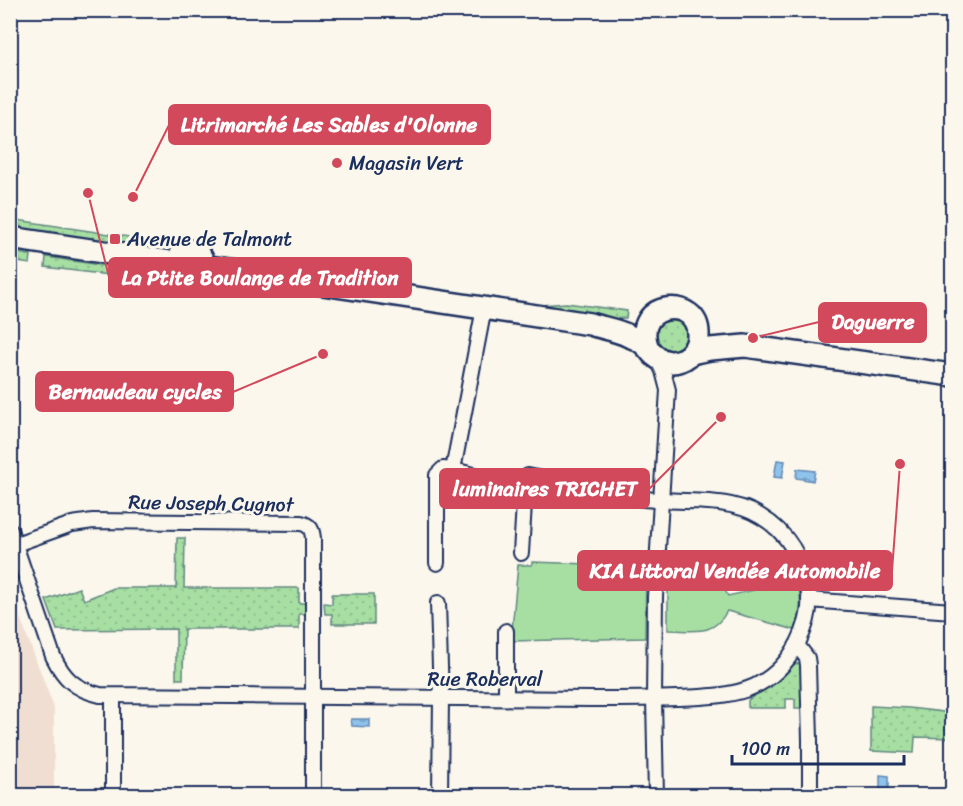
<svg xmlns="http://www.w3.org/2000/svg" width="963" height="806" font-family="Sriracha,sans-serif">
	<defs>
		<pattern id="grass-dots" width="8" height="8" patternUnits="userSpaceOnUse" patternTransform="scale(1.5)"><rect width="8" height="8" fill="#a7dfa3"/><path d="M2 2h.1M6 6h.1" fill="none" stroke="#8fc08f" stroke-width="1.8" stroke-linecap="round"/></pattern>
		<pattern id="water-ripples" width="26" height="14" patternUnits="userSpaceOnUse" patternTransform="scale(1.5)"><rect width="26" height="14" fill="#8fc3ec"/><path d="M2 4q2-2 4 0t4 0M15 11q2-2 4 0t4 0" fill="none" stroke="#749fc2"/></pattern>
	</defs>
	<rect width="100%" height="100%" fill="#fbf7ec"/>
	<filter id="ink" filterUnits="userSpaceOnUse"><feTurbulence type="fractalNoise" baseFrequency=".0167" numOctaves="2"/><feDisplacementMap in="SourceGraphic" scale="12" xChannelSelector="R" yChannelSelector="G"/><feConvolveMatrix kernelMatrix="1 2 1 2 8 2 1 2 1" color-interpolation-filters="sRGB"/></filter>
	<g filter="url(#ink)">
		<polygon fill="#f1ded2" points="11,593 54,708 54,795 11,795"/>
		<g fill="url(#grass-dots)" stroke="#618780" stroke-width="1.5">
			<polygon points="10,219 143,239 140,247 11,232"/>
			<polygon points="10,252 31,255 30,264 11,261"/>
			<polygon points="46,257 47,257 133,270 132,278 45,267"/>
			<polygon points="566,303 627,311 626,318 601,319 529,306"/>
			<polygon points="668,316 685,322 689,343 675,354 658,348 653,332 664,318"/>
			<polygon points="177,538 185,538 184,588 299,588 299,603 308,603 308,614 299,614 299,629 184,629 183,679 176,679 176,629 57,630 46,600 79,588 84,600 114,588 176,588"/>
			<polygon points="332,594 374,594 374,624 332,624 332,614 325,614 324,603 332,604"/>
			<polygon points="802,663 804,708 795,708 795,699 786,699 786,708 748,708 748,701 749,699 778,681 794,664"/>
			<polygon points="871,706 909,708 952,713 952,738 915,737 914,753 871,751"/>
		</g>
		<g fill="#a7dfa3" stroke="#618780" stroke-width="1.5">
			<polygon points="532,562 646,566 645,638 511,641 518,565 532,565"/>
			<path d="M668 577 706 580 723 586 728 596 798 580C802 599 801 612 795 630L727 611C713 637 694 630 668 630Z"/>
		</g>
		<g fill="url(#water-ripples)" stroke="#6188b3" stroke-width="1.5">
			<polygon points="777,460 785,461 782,478 774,477"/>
			<polygon points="797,469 815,471 813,481 796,478"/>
			<polygon points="351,719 369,719 369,727 352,726"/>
			<polygon points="880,775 889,776 889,793 880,793"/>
		</g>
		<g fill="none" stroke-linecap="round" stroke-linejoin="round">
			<g stroke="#1b2f5e" stroke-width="18">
				<g id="minor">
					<polyline points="484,308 453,470 525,487 521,553"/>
					<path d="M10 530 53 656C64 679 75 689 100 695L591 699C620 699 649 699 677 698 730 696 770 695 798 643 805 629 811 610 809 594 804 562 789 533 760 516 728 496 681 503 644 499 631 497 618 493 604 491 579 486 554 481 528 476"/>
					<path d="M16 544 72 524 93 521 301 523C310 525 312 529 313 538V796"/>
					<polyline points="437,563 437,475 443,469 453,470"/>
					<polyline points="809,600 952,611"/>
					<polyline points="438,603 441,698 440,796"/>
					<polyline points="797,645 807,658 808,665 810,740 810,796"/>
					<polyline points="113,696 113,796"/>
					<polyline points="506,698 506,631"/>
					<polyline points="656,796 654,699 655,597 668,390 663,371 657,358"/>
				</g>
			</g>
			<g stroke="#1b2f5e" stroke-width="26">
				<g id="primary">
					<polyline points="10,238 177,263"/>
					<circle cx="190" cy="264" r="13"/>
					<path d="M203 266 590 324C603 328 617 330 629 336 634 338 641 341 645 345 649 348 650 352 654 355 664 364 678 364 688 356 694 351 698 344 698 336 700 295 632 301 647 346"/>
					<polyline points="691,353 710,349 745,346 952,375"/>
				</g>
			</g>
			<use href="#minor" stroke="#fbf7ec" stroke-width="14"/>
			<use href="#primary" stroke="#fbf7ec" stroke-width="21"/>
		</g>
	</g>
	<g fill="#d1495b" stroke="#fbf7ec" stroke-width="2">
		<circle cx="337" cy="163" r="6"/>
		<rect x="109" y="233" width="12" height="12" rx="3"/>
	</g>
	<g text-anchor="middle" stroke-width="6" stroke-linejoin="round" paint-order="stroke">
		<g font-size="20" fill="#1b2f5e" stroke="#fbf7ec" text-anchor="start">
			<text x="349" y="170">Magasin Vert</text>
			<text x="127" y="246">Avenue de Talmont</text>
		</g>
		<g font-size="20" fill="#1b2f5e" stroke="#fbf7ec">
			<text transform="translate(211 503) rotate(1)" y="7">Rue Joseph Cugnot</text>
			<text x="485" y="686">Rue Roberval</text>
		</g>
	</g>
	<path fill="none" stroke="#d1495b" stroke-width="2" d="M133 197L169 125M88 193L109 277M753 338L819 322M323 354L233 392M721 417L649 489M900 464L892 571"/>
	<g fill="#d1495b" stroke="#fbf7ec" stroke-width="2">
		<circle cx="133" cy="197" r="6"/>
		<circle cx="88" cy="193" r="6"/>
		<circle cx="753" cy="338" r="6"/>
		<circle cx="323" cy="354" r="6"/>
		<circle cx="721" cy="417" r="6"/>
		<circle cx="900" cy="464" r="6"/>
	</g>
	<g fill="#d1495b" stroke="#d1495b" stroke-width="2">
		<rect x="169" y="105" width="321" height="39" rx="6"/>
		<rect x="109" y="258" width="302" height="39" rx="6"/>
		<rect x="819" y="303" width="107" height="39" rx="6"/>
		<rect x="36" y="372" width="197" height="39" rx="6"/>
		<rect x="440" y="469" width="209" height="39" rx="6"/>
		<rect x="578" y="551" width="314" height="39" rx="6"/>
	</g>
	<g font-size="21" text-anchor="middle" font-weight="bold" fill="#fff">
		<text x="329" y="132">Litrimarché Les Sables d'Olonne</text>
		<text x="260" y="285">La Ptite Boulange de Tradition</text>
		<text x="873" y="329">Daguerre</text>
		<text x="135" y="399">Bernaudeau cycles</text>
		<text x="545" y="496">luminaires TRICHET</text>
		<text x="735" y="578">KIA Littoral Vendée Automobile</text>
	</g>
	<rect width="963" height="806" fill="none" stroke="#fbf7ec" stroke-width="36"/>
	<rect x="18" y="18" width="927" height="770" fill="none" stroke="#1b2f5e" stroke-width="2" filter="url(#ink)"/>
	<path d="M732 755v9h172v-9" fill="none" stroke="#1b2f5e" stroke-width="3"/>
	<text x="741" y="755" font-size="18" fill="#1b2f5e" stroke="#fbf7ec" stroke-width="4.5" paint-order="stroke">100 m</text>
</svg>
